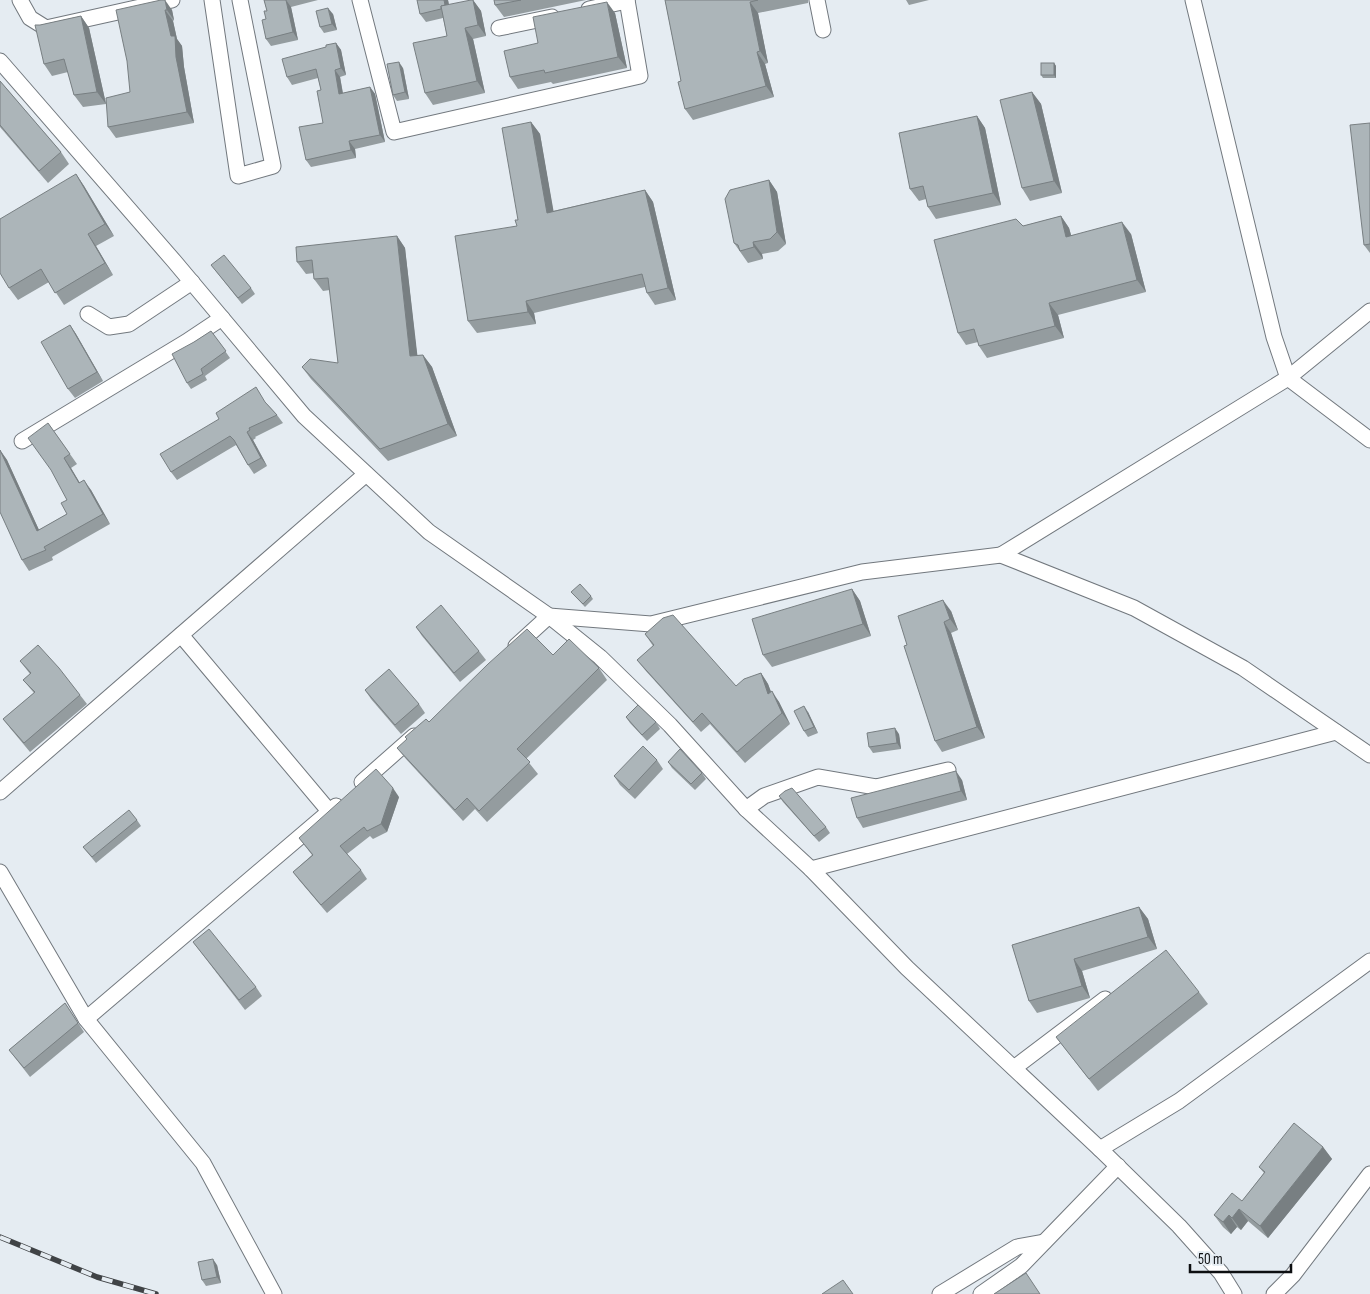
<svg xmlns="http://www.w3.org/2000/svg" width="1370" height="1294" font-family="'Sofia Sans Condensed',sans-serif">
	<rect width="100%" height="100%" fill="#e5ecf2"/>
	<g fill="none" stroke-linecap="round" stroke-linejoin="round">
		<g stroke="#72787e" stroke-width="17">
			<g id="minor">
				<polyline points="20,0 30,18 46,28 172,0"/>
				<polyline points="212,0 238,176 273,166 240,0"/>
				<polyline points="360,0 394,132 640,76 627,0"/>
				<polyline points="817,0 823,30"/>
				<polyline points="1193,0 1274,337 1288,378 1370,440"/>
				<polyline points="589,9 627,1"/>
				<polyline points="499,28 552,17"/>
				<polyline points="0,61 174,261 304,416 429,532 549,616 600,657 670,725 746,809 811,869 907,968 1100,1149 1179,1226 1221,1273 1234,1294"/>
				<polyline points="88,314 109,327 129,324 192,282"/>
				<polyline points="22,441 186,342 222,318"/>
				<polyline points="1001,555 1288,378 1370,311"/>
				<polyline points="181,635 329,811"/>
				<polyline points="516,646 549,616 651,624 862,572 1001,555 1134,608 1243,668 1370,755"/>
				<polyline points="362,782 414,736"/>
				<polyline points="0,792 366,474"/>
				<polyline points="746,809 764,796 818,777 876,787 948,770"/>
				<polyline points="811,869 1336,732"/>
				<polyline points="0,872 86,1019 203,1163 274,1294"/>
				<polyline points="86,1019 336,806"/>
				<polyline points="1014,1068 1105,999"/>
				<polyline points="1100,1149 1179,1101 1370,961"/>
				<polyline points="940,1294 1017,1247 1044,1242"/>
				<polyline points="981,1294 1021,1266 1118,1166"/>
				<polyline points="1274,1294 1293,1275 1370,1174"/>
			</g>
		</g>
		<use href="#minor" stroke="#fff" stroke-width="15"/>
		<g stroke="#404346" stroke-width="5.5">
			<polyline id="rail" points="0,1237 97,1277 156,1294"/>
		</g>
		<use href="#rail" stroke="#e5ecf2" stroke-width="4" stroke-dasharray="11" stroke-linecap="butt"/>
	</g>
	<g fill="#949c9f">
		<polygon points="161,0 172,10 174,20 173,21 177,39 182,46 184,67 194,123 116,138 108,127 130,92"/>
		<polygon points="264,0 318,0 291,7 298,40 271,46 266,39 267,11"/>
		<polygon points="417,0 448,0 449,5 473,0 481,11 486,36 473,39 485,93 433,105 425,93 447,36 443,18 426,22 420,14"/>
		<polygon points="494,0 586,0 504,17 495,5"/>
		<polygon points="665,0 808,0 808,3 758,13 768,63 765,64 774,97 693,120 685,109 681,81"/>
		<polygon points="906,0 929,0 909,5"/>
		<polygon points="615,13 627,68 553,84 551,82 518,89 510,77 538,43"/>
		<polygon points="333,14 337,30 324,33 320,27"/>
		<polygon points="81,16 89,28 106,104 83,107 74,95 68,72 52,76 44,64 40,25"/>
		<polygon points="336,43 341,50 346,75 340,77 343,93 370,87 375,94 385,142 355,149 356,158 311,167 306,160 323,123 321,90 318,78 292,85 287,77 326,47"/>
		<polygon points="1054,63 1056,66 1056,78 1043,78 1041,75"/>
		<polygon points="403,68 409,99 397,101 393,95"/>
		<polygon points="0,81 61,152 69,164 48,183 0,127"/>
		<polygon points="1032,92 1041,104 1062,193 1030,201 1022,188"/>
		<polygon points="977,116 985,128 1001,205 936,219 928,207 926,199 919,201 910,189"/>
		<polygon points="531,122 540,134 553,211 645,190 653,202 676,300 655,305 647,293 645,287 534,313 536,324 477,333 468,321 517,226"/>
		<polygon points="1370,123 1370,253 1364,245"/>
		<polygon points="76,174 84,186 114,236 96,246 113,275 64,305 49,282 18,300 9,288"/>
		<polygon points="769,180 777,192 786,244 778,251 762,254 763,259 748,263 734,243"/>
		<polygon points="1061,216 1069,228 1071,235 1131,234 1146,292 1058,315 1064,338 987,358 979,346 978,342 966,345 958,333 1023,226"/>
		<polygon points="397,236 405,248 417,356 423,355 432,367 457,436 388,461 311,379 302,367 338,363 330,290 323,291 314,279 314,273 306,274 297,262"/>
		<polygon points="211,265 251,288 255,294 242,304"/>
		<polygon points="70,325 76,334 103,381 75,398 68,389"/>
		<polygon points="211,331 230,358 205,376 207,380 191,389 187,383 194,342"/>
		<polygon points="267,404 277,415 283,423 255,437 256,438 253,440 267,466 254,474 248,465 236,445 177,480 171,472"/>
		<polygon points="48,423 77,464 71,468 79,482 91,490 110,524 52,557 53,560 29,571 22,560 0,450 7,460 39,530 67,514 67,500"/>
		<polygon points="852,589 860,601 871,636 772,667 763,655"/>
		<polygon points="571,592 591,596 593,599 585,607"/>
		<polygon points="951,611 958,630 951,633 985,738 942,752 935,741 907,645"/>
		<polygon points="416,627 479,651 486,660 460,682 422,636"/>
		<polygon points="645,634 736,686 761,673 768,684 771,692 779,702 790,724 745,763 710,724 701,732 645,670 637,660 653,646"/>
		<polygon points="553,655 599,668 607,680 526,759 538,774 487,822 475,809 463,821 406,759 397,748 429,722"/>
		<polygon points="20,661 80,695 87,704 30,752 10,728 3,719 34,693 23,680 30,674"/>
		<polygon points="365,690 419,704 425,713 401,734 371,699"/>
		<polygon points="808,712 818,733 808,737 804,731"/>
		<polygon points="626,717 656,722 660,729 647,741 630,723"/>
		<polygon points="899,734 901,749 873,753 869,747"/>
		<polygon points="657,760 663,769 635,799 620,785 614,776"/>
		<polygon points="668,762 702,773 706,779 695,790 672,768"/>
		<polygon points="962,780 967,800 863,828 857,818"/>
		<polygon points="779,796 826,827 830,833 819,842 783,802"/>
		<polygon points="399,797 387,832 373,839 370,836 347,854 361,870 367,879 327,913 299,880 293,872 312,855 299,838"/>
		<polygon points="137,820 141,826 96,863 83,847"/>
		<polygon points="1139,907 1148,919 1157,949 1082,971 1090,998 1037,1013 1029,1001 1012,945"/>
		<polygon points="193,942 256,987 262,996 245,1010"/>
		<polygon points="1199,992 1208,1004 1098,1091 1056,1037"/>
		<polygon points="65,1003 84,1032 30,1077 9,1050"/>
		<polygon points="1323,1147 1332,1159 1268,1238 1248,1221 1241,1230 1237,1227 1231,1234 1223,1227 1214,1215 1242,1201 1264,1173 1259,1167"/>
		<polygon points="217,1265 221,1283 206,1286 202,1280"/>
	</g>
	<g fill="#787f82">
		<polygon points="165,0 172,10 174,20 167,10"/>
		<polygon points="286,0 291,7 298,40 293,32"/>
		<polygon points="444,0 448,0 451,16 445,8"/>
		<polygon points="473,0 481,11 486,36 478,25"/>
		<polygon points="607,2 615,13 627,68 618,57"/>
		<polygon points="750,2 758,13 768,63 760,51"/>
		<polygon points="328,8 333,14 337,30 332,24"/>
		<polygon points="165,10 173,21 177,39 182,46 184,67 194,123 187,112"/>
		<polygon points="81,16 89,28 106,104 97,92"/>
		<polygon points="465,28 473,39 485,93 477,81"/>
		<polygon points="336,43 341,50 346,75 341,68"/>
		<polygon points="757,52 765,64 774,97 766,86"/>
		<polygon points="399,62 403,68 409,99 405,92"/>
		<polygon points="1054,63 1056,66 1056,78 1054,75"/>
		<polygon points="335,70 340,77 344,101 339,94"/>
		<polygon points="370,87 375,94 385,142 380,135"/>
		<polygon points="1032,92 1041,104 1062,193 1054,181"/>
		<polygon points="977,116 985,128 1001,205 993,193"/>
		<polygon points="531,122 540,134 556,225 547,213"/>
		<polygon points="349,141 355,149 356,158 351,150"/>
		<polygon points="76,174 84,186 114,236 105,224"/>
		<polygon points="769,180 777,192 786,244 777,232"/>
		<polygon points="645,190 653,202 676,300 668,288"/>
		<polygon points="1061,216 1069,228 1075,249 1066,237"/>
		<polygon points="1122,222 1131,234 1146,292 1137,280"/>
		<polygon points="88,234 96,246 113,275 105,263"/>
		<polygon points="397,236 405,248 419,369 410,356"/>
		<polygon points="753,242 762,254 763,259 754,247"/>
		<polygon points="526,301 534,313 536,324 528,312"/>
		<polygon points="1049,303 1058,315 1064,338 1055,326"/>
		<polygon points="70,325 76,334 103,381 97,372"/>
		<polygon points="423,355 432,367 457,436 448,424"/>
		<polygon points="247,432 253,440 267,466 261,458"/>
		<polygon points="0,450 7,460 44,541 37,531"/>
		<polygon points="64,458 71,468 86,493 79,483"/>
		<polygon points="84,480 91,490 110,524 103,514"/>
		<polygon points="852,589 860,601 871,636 863,624"/>
		<polygon points="943,600 951,611 958,630 950,619"/>
		<polygon points="944,622 951,633 985,738 977,727"/>
		<polygon points="761,673 768,684 776,705 768,694"/>
		<polygon points="772,691 779,702 790,724 782,713"/>
		<polygon points="804,706 808,712 818,733 814,727"/>
		<polygon points="895,728 899,734 901,749 897,743"/>
		<polygon points="956,771 962,780 967,800 961,791"/>
		<polygon points="393,788 399,797 387,832 381,824"/>
		<polygon points="1139,907 1148,919 1157,949 1148,937"/>
		<polygon points="1074,959 1082,971 1090,998 1082,986"/>
		<polygon points="1323,1147 1332,1159 1268,1238 1260,1226"/>
		<polygon points="1239,1209 1248,1221 1241,1230 1232,1218"/>
		<polygon points="1229,1215 1237,1227 1231,1234 1223,1222"/>
		<polygon points="213,1259 217,1265 221,1283 217,1277"/>
	</g>
	<g fill="#acb5b9" stroke="#787f82">
		<polygon points="161,0 165,0 167,10 165,10 171,36 175,36 176,57 187,112 108,127 106,98 130,92 127,61 116,10"/>
		<polygon points="264,0 286,0 293,32 266,39 262,20 266,19 264,11 267,11"/>
		<polygon points="417,0 444,0 445,5 441,6 441,9 420,14"/>
		<polygon points="471,0 473,0 478,25 465,28 477,81 425,93 413,43 447,36 441,6"/>
		<polygon points="494,0 521,0 495,5"/>
		<polygon points="665,0 758,0 750,2 760,51 757,52 766,86 685,109 678,82 681,81"/>
		<polygon points="607,2 618,57 545,73 544,70 510,77 504,51 538,43 533,17"/>
		<polygon points="328,8 332,24 320,27 316,11"/>
		<polygon points="81,16 97,92 74,95 64,59 44,64 35,25 40,25"/>
		<polygon points="336,43 341,68 335,70 339,94 370,87 380,135 349,141 351,150 306,160 299,127 323,123 317,91 321,90 316,69 287,77 282,59 326,47 326,45"/>
		<polygon points="399,62 405,92 393,95 387,64"/>
		<rect x="1041" y="63" width="13" height="12"/>
		<polygon points="0,81 61,152 39,171 0,125"/>
		<polygon points="1032,92 1054,181 1022,188 1000,100"/>
		<polygon points="977,116 993,193 928,207 923,186 910,189 899,133"/>
		<polygon points="531,122 547,213 645,190 668,288 647,293 642,274 526,301 528,312 468,321 455,236 517,226 515,220 518,220 502,128"/>
		<polygon points="1370,123 1370,244 1364,245 1350,125"/>
		<polygon points="76,174 105,224 88,234 105,263 55,293 41,269 9,288 0,273 0,219"/>
		<polygon points="769,180 777,232 770,239 753,242 754,247 740,251 738,245 734,243 725,199 730,190"/>
		<polygon points="1061,216 1066,237 1122,222 1137,280 1049,303 1055,326 979,346 974,329 958,333 934,240 1016,219 1023,226"/>
		<polygon points="397,236 410,356 423,355 448,424 380,449 302,367 310,359 338,363 328,278 314,279 312,260 297,262 296,247"/>
		<polygon points="224,255 251,288 238,298 211,265"/>
		<polygon points="70,325 97,372 68,389 41,342"/>
		<polygon points="211,331 226,351 201,369 203,374 187,383 172,354 194,342"/>
		<polygon points="256,387 265,402 277,415 249,428 250,430 247,432 261,458 248,465 234,440 230,436 171,472 160,454 219,419 216,413"/>
		<polygon points="48,423 70,454 64,458 79,483 84,480 103,514 44,547 46,550 22,560 0,512 0,450 37,531 67,514 61,503 67,500 51,470 28,438"/>
		<polygon points="580,584 591,596 583,604 571,592"/>
		<polygon points="852,589 863,624 763,655 752,619"/>
		<polygon points="943,600 950,619 944,622 977,727 935,741 904,646 907,645 898,616"/>
		<polygon points="441,605 479,651 454,673 416,627"/>
		<polygon points="673,615 736,686 744,679 761,673 768,694 772,691 782,713 737,752 702,713 693,722 637,660 654,645 645,634 663,618"/>
		<polygon points="527,629 553,655 569,639 599,668 517,749 530,762 479,811 467,798 455,810 397,748 407,739 405,737 426,719 429,722 488,664"/>
		<polygon points="38,645 59,668 80,695 24,743 3,719 35,692 23,680 31,673 20,661"/>
		<polygon points="389,669 419,704 395,725 365,690"/>
		<polygon points="638,705 656,722 642,735 626,717"/>
		<polygon points="804,706 814,727 804,731 794,711"/>
		<polygon points="895,728 897,743 869,747 867,733"/>
		<polygon points="643,746 657,760 629,790 614,776"/>
		<polygon points="680,749 702,773 691,784 668,762"/>
		<polygon points="376,769 393,788 381,824 367,831 364,827 340,846 361,870 321,905 293,872 313,855 299,838"/>
		<polygon points="956,771 961,791 857,818 851,798"/>
		<polygon points="792,788 826,827 814,836 779,796 785,791"/>
		<polygon points="129,810 137,820 92,857 83,847"/>
		<polygon points="1139,907 1148,937 1074,959 1082,986 1029,1001 1012,945"/>
		<polygon points="209,929 256,987 239,1000 193,942"/>
		<polygon points="1166,950 1199,992 1089,1079 1056,1037"/>
		<polygon points="65,1003 78,1023 24,1068 9,1050"/>
		<polygon points="1294,1123 1323,1147 1260,1226 1239,1209 1232,1218 1229,1215 1223,1222 1214,1215 1232,1193 1242,1201 1265,1172 1259,1167"/>
		<polygon points="213,1259 217,1277 202,1280 198,1262"/>
		<polygon points="1026,1273 1040,1294 994,1294"/>
		<polygon points="843,1280 853,1294 822,1294"/>
	</g>
	<path d="M1190 1264v8h101v-8" fill="none" stroke="#0d0f11" stroke-width="2.5"/>
	<text x="1198" y="1264" font-size="15" fill="#0d0f11" stroke="#e5ecf2" stroke-width="4" paint-order="stroke">50 m</text>
</svg>
